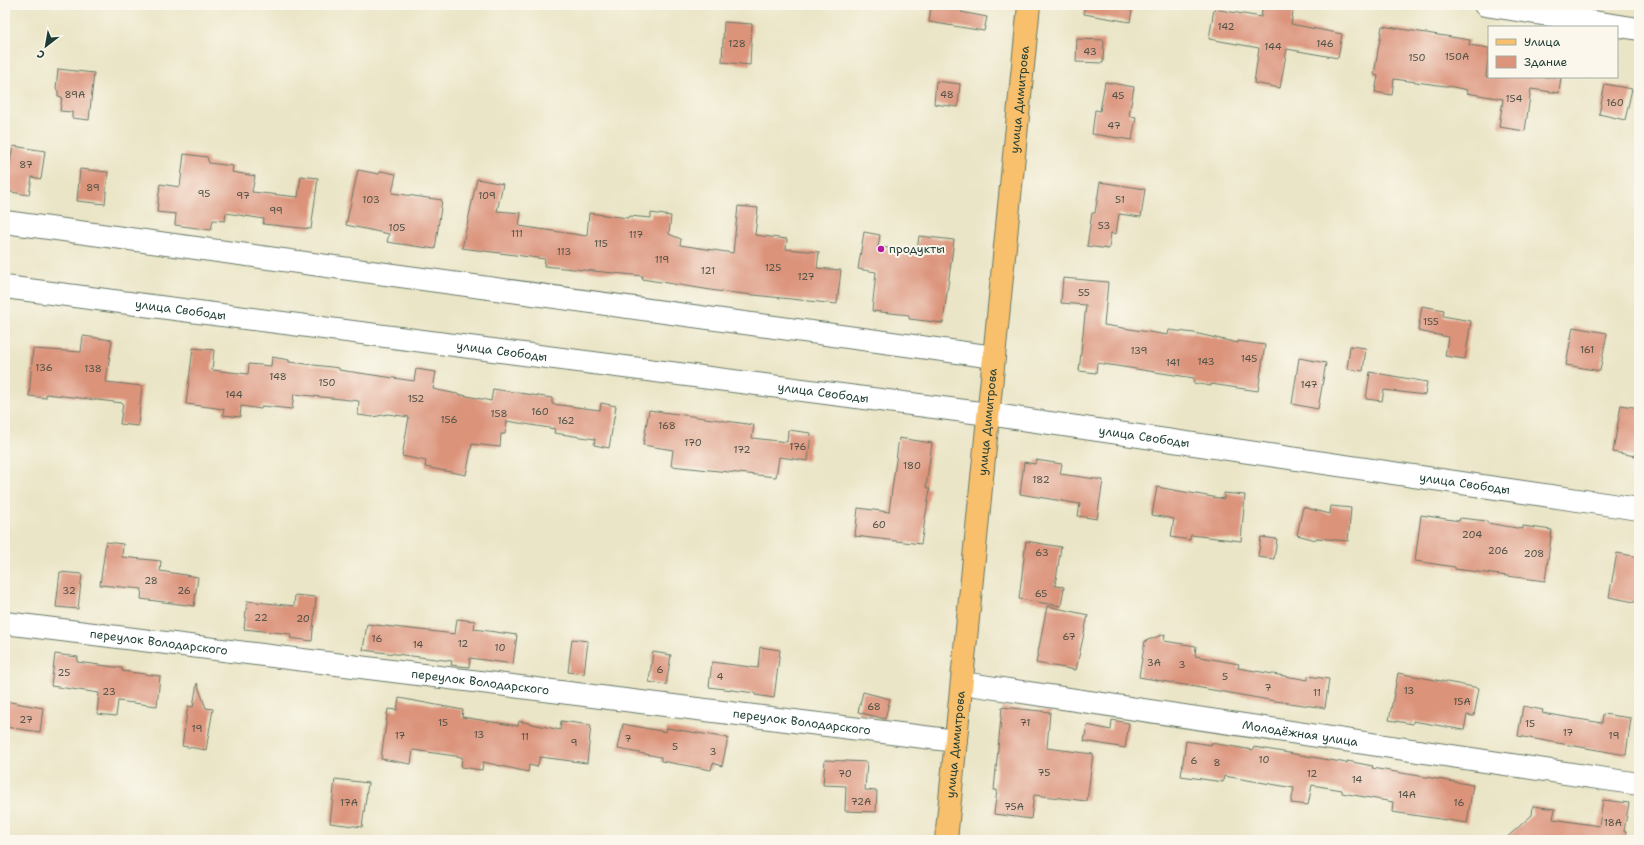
<svg xmlns="http://www.w3.org/2000/svg" width="1644" height="845" font-family="'Shantell Sans',sans-serif">
	<rect width="100%" height="100%" fill="#fbf7ec"/>
	<filter id="ink" filterUnits="userSpaceOnUse"><feTurbulence type="fractalNoise" baseFrequency=".025" numOctaves="2"/><feDisplacementMap in="SourceGraphic" scale="8" xChannelSelector="R" yChannelSelector="G"/><feConvolveMatrix kernelMatrix="1 2 1 2 8 2 1 2 1" color-interpolation-filters="sRGB"/></filter>
	<filter id="wash" filterUnits="userSpaceOnUse"><feTurbulence type="fractalNoise" baseFrequency=".012" numOctaves="4" result="noise"/><feDisplacementMap in="SourceGraphic" scale="16" xChannelSelector="R" yChannelSelector="G"/><feGaussianBlur stdDeviation="0.9" result="paint"/><feColorMatrix in="noise" values="0 0 0 0 0 0 0 0 0 0 0 0 0 0 0 0 0 1.4 0 .05"/><feComposite in="paint" operator="in"/></filter>
	<g filter="url(#wash)">
		<rect width="100%" height="100%" fill="#eae5c6"/>
		<g id="blocks">
			<g fill="#db937a">
				<polygon points="943,5 962,5 961,12 987,17 984,31 929,22 931,7 943,9"/>
				<polygon points="1084,5 1133,5 1130,22 1084,14"/>
				<polygon points="1263,5 1294,5 1291,24 1342,34 1338,58 1287,49 1280,88 1254,83 1259,48 1209,39 1214,9 1261,17"/>
				<polygon points="724,22 752,24 750,65 722,62"/>
				<polygon points="1382,26 1470,40 1469,45 1489,48 1486,77 1561,77 1559,93 1531,89 1525,131 1499,127 1503,99 1466,93 1467,90 1453,87 1394,79 1392,95 1375,92 1378,76 1374,75"/>
				<polygon points="1077,39 1104,40 1103,63 1076,62"/>
				<polygon points="58,69 94,73 89,120 72,118 72,112 60,111 62,97 58,96 58,91 56,89"/>
				<polygon points="936,81 960,84 958,107 934,104"/>
				<polygon points="1105,82 1134,87 1129,116 1136,117 1132,140 1092,134 1095,110 1100,111"/>
				<polygon points="1605,84 1632,89 1625,120 1599,114"/>
				<polygon points="13,146 45,151 41,179 32,177 29,195 5,191"/>
				<polygon points="184,154 207,157 209,163 233,166 232,172 255,176 252,192 298,197 301,176 318,178 311,229 263,224 264,219 226,213 225,221 213,220 211,230 175,225 176,214 157,212 160,184 180,187"/>
				<polygon points="80,169 108,172 105,204 77,201"/>
				<polygon points="358,170 379,174 381,171 396,174 392,193 442,200 435,249 387,242 389,234 346,225"/>
				<polygon points="477,179 503,184 497,211 521,213 519,226 587,236 589,213 628,218 629,216 651,218 651,213 671,216 669,234 681,239 680,245 733,253 738,206 758,208 755,235 787,239 786,249 819,252 817,268 841,270 837,304 717,291 642,279 643,276 544,266 545,259 462,248"/>
				<polygon points="1100,182 1145,189 1141,217 1119,214 1116,234 1111,233 1109,249 1087,246 1092,213 1095,213"/>
				<polygon points="864,232 880,235 878,247 917,251 919,236 954,240 943,323 909,319 909,315 872,311 876,272 858,269"/>
				<polygon points="1063,278 1108,282 1104,325 1168,335 1169,330 1194,333 1238,343 1238,341 1265,345 1258,391 1211,384 1211,386 1193,383 1194,378 1097,363 1096,373 1079,371 1086,305 1061,303"/>
				<polygon points="1422,306 1444,310 1443,316 1471,321 1465,359 1445,356 1448,337 1418,331"/>
				<polygon points="1573,327 1607,333 1600,371 1566,365"/>
				<polygon points="83,336 112,340 106,382 142,386 138,426 120,424 123,403 46,394 46,398 29,396 33,349 81,352"/>
				<polygon points="1350,346 1366,348 1363,371 1347,369"/>
				<polygon points="193,348 214,350 212,370 248,374 249,364 271,366 272,357 289,360 289,362 339,368 339,370 414,381 416,369 436,372 433,389 491,401 493,389 552,398 552,404 600,410 601,403 616,406 609,448 594,445 595,439 554,433 555,429 507,421 505,434 501,434 500,447 472,444 466,475 425,467 426,461 402,456 409,417 388,414 373,417 358,415 359,401 294,394 292,409 262,406 261,409 241,406 240,417 223,415 224,409 186,404"/>
				<polygon points="1299,358 1326,363 1318,409 1292,404"/>
				<polygon points="1370,372 1427,382 1425,395 1384,390 1382,401 1366,399"/>
				<polygon points="1621,405 1639,408 1639,435 1635,456 1613,452"/>
				<polygon points="649,410 754,425 752,438 787,442 788,430 811,433 808,461 779,457 776,477 671,466 673,450 643,445"/>
				<polygon points="899,438 932,443 926,487 930,489 921,544 855,536 858,508 889,512"/>
				<polygon points="1036,460 1062,464 1060,474 1103,480 1097,519 1078,516 1080,504 1020,494 1024,462 1035,464"/>
				<polygon points="1157,487 1224,499 1224,493 1245,495 1241,541 1191,535 1190,540 1171,537 1174,519 1152,515"/>
				<polygon points="1331,506 1351,508 1348,541 1316,538 1316,540 1297,535 1303,507 1330,514"/>
				<polygon points="1421,515 1459,521 1460,518 1487,521 1487,523 1523,529 1523,526 1552,530 1545,581 1455,569 1455,567 1415,561"/>
				<polygon points="1261,537 1277,539 1274,559 1258,557"/>
				<polygon points="1026,541 1061,547 1055,586 1064,587 1061,606 1019,599"/>
				<polygon points="106,542 123,544 122,557 161,561 160,571 198,577 194,606 141,599 142,589 100,585"/>
				<polygon points="1617,553 1639,557 1639,603 1609,597"/>
				<polygon points="60,572 82,574 78,609 56,607"/>
				<polygon points="295,595 316,597 312,641 290,638 291,634 244,629 247,601 294,606"/>
				<polygon points="1047,606 1088,615 1076,670 1036,663"/>
				<polygon points="457,619 475,621 474,629 517,635 513,664 470,658 469,667 451,665 452,661 363,650 367,624 455,634"/>
				<polygon points="1165,634 1164,641 1196,646 1195,656 1239,664 1238,668 1308,680 1308,676 1329,679 1325,708 1275,701 1139,677 1145,641"/>
				<polygon points="572,639 588,641 584,674 568,672"/>
				<polygon points="760,647 780,650 774,698 755,695 755,693 709,687 712,662 758,668"/>
				<polygon points="653,652 671,655 666,685 649,682"/>
				<polygon points="55,654 78,657 77,662 122,668 122,671 160,676 157,706 118,701 116,716 97,714 99,693 51,686"/>
				<polygon points="1398,673 1479,688 1474,716 1467,715 1464,730 1413,721 1413,724 1389,720"/>
				<polygon points="197,683 206,708 213,709 206,750 182,746 188,706 193,707"/>
				<polygon points="863,692 890,699 885,719 858,712"/>
				<polygon points="399,698 463,710 462,717 518,726 519,721 560,730 561,721 591,725 587,763 540,757 537,767 529,765 528,772 483,762 482,770 461,767 462,757 413,750 411,764 381,759 388,709 397,710"/>
				<polygon points="5,701 43,708 40,732 5,727"/>
				<polygon points="1523,706 1543,710 1542,713 1602,723 1603,714 1631,718 1626,755 1518,736"/>
				<polygon points="1002,707 1050,712 1047,748 1093,754 1087,801 1034,795 1031,819 994,814 997,790 994,790"/>
				<polygon points="1112,720 1129,723 1125,748 1084,741 1087,725 1111,730"/>
				<polygon points="623,724 666,732 667,728 728,738 722,766 713,763 711,770 661,761 661,757 618,749"/>
				<polygon points="1186,741 1211,745 1211,743 1253,750 1254,747 1347,763 1347,761 1373,766 1372,768 1473,785 1467,823 1392,812 1393,802 1342,793 1342,790 1312,785 1308,805 1291,803 1294,788 1224,776 1223,782 1181,776"/>
				<polygon points="825,760 867,762 865,790 877,791 876,812 845,811 846,786 823,785"/>
				<polygon points="335,779 368,783 362,827 330,823"/>
				<polygon points="1603,800 1629,803 1624,831 1626,831 1626,840 1504,840 1532,815 1533,806 1555,809 1553,819 1599,826"/>
			</g>
		</g>
	</g>
	<g filter="url(#ink)">
		<use href="#blocks" fill-opacity="0" stroke="#667867" stroke-width="1"/>
		<g fill="none" stroke-linecap="round" stroke-linejoin="round">
			<g stroke="#667867" stroke-width="24">
				<g id="minor">
					<polyline points="1485,5 1639,29"/>
					<polyline points="5,222 994,357"/>
					<path id="s1" d="M5 287 988 414 1639 509"/>
					<path id="s2" d="M5 623 956 741"/>
					<path id="s3" d="M962 683 1639 784"/>
				</g>
			</g>
			<g stroke="#667867" stroke-width="24">
				<g id="major">
					<path id="s4" d="M946 840 1029 5"/>
				</g>
			</g>
			<use href="#minor" stroke="#fff" stroke-width="22"/>
			<use href="#major" stroke="#f8bf6c" stroke-width="22"/>
		</g>
	</g>
	<circle fill="#b5179e" stroke="#fbf7ec" stroke-width="1.5" cx="881" cy="249" r="4"/>
	<g text-anchor="middle" stroke-width="4" stroke-linejoin="round" paint-order="stroke">
		<g font-size="10" fill="#4e5246">
			<text x="1226" y="30">142</text>
			<text x="737" y="47">128</text>
			<text x="1325" y="47">146</text>
			<text x="1273" y="50">144</text>
			<text x="1090" y="55">43</text>
			<text x="1457" y="60">150А</text>
			<text x="1417" y="61">150</text>
			<text x="75" y="98">89А</text>
			<text x="947" y="98">48</text>
			<text x="1118" y="99">45</text>
			<text x="1514" y="102">154</text>
			<text x="1615" y="106">160</text>
			<text x="1114" y="129">47</text>
			<text x="26" y="168">87</text>
			<text x="93" y="191">89</text>
			<text x="204" y="197">95</text>
			<text x="243" y="199">97</text>
			<text x="487" y="199">109</text>
			<text x="371" y="203">103</text>
			<text x="1120" y="203">51</text>
			<text x="276" y="214">99</text>
			<text x="1104" y="229">53</text>
			<text x="397" y="231">105</text>
			<text x="517" y="237">111</text>
			<text x="636" y="238">117</text>
			<text x="601" y="247">115</text>
			<text x="564" y="255">113</text>
			<text x="662" y="263">119</text>
			<text x="773" y="271">125</text>
			<text x="708" y="274">121</text>
			<text x="806" y="280">127</text>
			<text x="1084" y="296">55</text>
			<text x="1431" y="325">155</text>
			<text x="1587" y="353">161</text>
			<text x="1139" y="354">139</text>
			<text x="1249" y="362">145</text>
			<text x="1206" y="365">143</text>
			<text x="1173" y="366">141</text>
			<text x="44" y="371">136</text>
			<text x="93" y="372">138</text>
			<text x="278" y="380">148</text>
			<text x="327" y="386">150</text>
			<text x="1309" y="388">147</text>
			<text x="234" y="398">144</text>
			<text x="416" y="402">152</text>
			<text x="540" y="415">160</text>
			<text x="499" y="417">158</text>
			<text x="449" y="423">156</text>
			<text x="566" y="424">162</text>
			<text x="667" y="429">168</text>
			<text x="693" y="446">170</text>
			<text x="798" y="450">176</text>
			<text x="742" y="453">172</text>
			<text x="912" y="469">180</text>
			<text x="1041" y="483">182</text>
			<text x="879" y="528">60</text>
			<text x="1472" y="538">204</text>
			<text x="1498" y="554">206</text>
			<text x="1042" y="556">63</text>
			<text x="1534" y="557">208</text>
			<text x="151" y="584">28</text>
			<text x="69" y="594">32</text>
			<text x="184" y="594">26</text>
			<text x="1041" y="597">65</text>
			<text x="261" y="621">22</text>
			<text x="303" y="622">20</text>
			<text x="1069" y="640">67</text>
			<text x="377" y="642">16</text>
			<text x="463" y="647">12</text>
			<text x="418" y="648">14</text>
			<text x="500" y="651">10</text>
			<text x="1154" y="666">3А</text>
			<text x="1182" y="668">3</text>
			<text x="660" y="673">6</text>
			<text x="64" y="676">25</text>
			<text x="720" y="680">4</text>
			<text x="1225" y="680">5</text>
			<text x="1268" y="691">7</text>
			<text x="1409" y="694">13</text>
			<text x="109" y="695">23</text>
			<text x="1317" y="696">11</text>
			<text x="1462" y="705">15А</text>
			<text x="874" y="710">68</text>
			<text x="26" y="723">27</text>
			<text x="443" y="726">15</text>
			<text x="1025" y="726">71</text>
			<text x="1530" y="727">15</text>
			<text x="197" y="732">19</text>
			<text x="1568" y="736">17</text>
			<text x="479" y="738">13</text>
			<text x="400" y="739">17</text>
			<text x="1614" y="739">19</text>
			<text x="525" y="740">11</text>
			<text x="628" y="742">7</text>
			<text x="574" y="746">9</text>
			<text x="675" y="750">5</text>
			<text x="713" y="755">3</text>
			<text x="1264" y="763">10</text>
			<text x="1194" y="764">6</text>
			<text x="1217" y="766">8</text>
			<text x="1044" y="776">75</text>
			<text x="845" y="777">70</text>
			<text x="1312" y="777">12</text>
			<text x="1357" y="783">14</text>
			<text x="1407" y="798">14А</text>
			<text x="861" y="805">72А</text>
			<text x="349" y="806">17А</text>
			<text x="1459" y="806">16</text>
			<text x="1014" y="810">75А</text>
			<text x="1613" y="826">18А</text>
		</g>
		<g font-size="12" fill="#1f3d34" stroke="#fbf7ec">
			<text dy="4" stroke="none"><textPath href="#s4" startOffset="744">улица Димитрова</textPath></text>
			<text dy="4" stroke="none"><textPath href="#s1" startOffset="177">улица Свободы</textPath></text>
			<text dy="4" stroke="none"><textPath href="#s1" startOffset="501">улица Свободы</textPath></text>
			<text dy="4" stroke="none"><textPath href="#s1" startOffset="825">улица Свободы</textPath></text>
			<text dy="4" stroke="none"><textPath href="#s4" startOffset="420">улица Димитрова</textPath></text>
			<text dy="4" stroke="none"><textPath href="#s1" startOffset="1149">улица Свободы</textPath></text>
			<text dy="4" stroke="none"><textPath href="#s1" startOffset="1473">улица Свободы</textPath></text>
			<text dy="4" stroke="none"><textPath href="#s2" startOffset="155">переулок Володарского</textPath></text>
			<text dy="4" stroke="none"><textPath href="#s2" startOffset="479">переулок Володарского</textPath></text>
			<text dy="4" stroke="none"><textPath href="#s2" startOffset="803">переулок Володарского</textPath></text>
			<text dy="4" stroke="none"><textPath href="#s3" startOffset="342">Молодёжная улица</textPath></text>
			<text dy="4" stroke="none"><textPath href="#s4" startOffset="96">улица Димитрова</textPath></text>
		</g>
		<g font-size="12" fill="#1f3d34" stroke="#fbf7ec" text-anchor="start">
			<text x="889" y="253">продукты</text>
		</g>
	</g>
	<rect width="1644" height="845" fill="none" stroke="#fbf7ec" stroke-width="20"/>
	<rect x="1488" y="26" width="130" height="52" fill="#fbf7ec" stroke="#a3ada2"/>
	<rect x="1496" y="39" width="20" height="6" fill="#f8bf6c" stroke="#a3ada2"/>
	<text x="1524" y="46" font-size="12" fill="#1f3d34">Улица</text>
	<rect x="1496" y="56" width="20" height="12" fill="#db937a" stroke="#a3ada2"/>
	<text x="1524" y="66" font-size="12" fill="#1f3d34">Здание</text>
	<g transform="translate(46 46) rotate(211)" stroke="#fbf7ec" stroke-width="3" paint-order="stroke">
	<path d="M0-3L7 15L0 10L-7 15Z" fill="#1f3d34"/>
	<text y="-6" font-size="11" font-weight="bold" text-anchor="middle" fill="#1f3d34">С</text>
	</g>
</svg>
